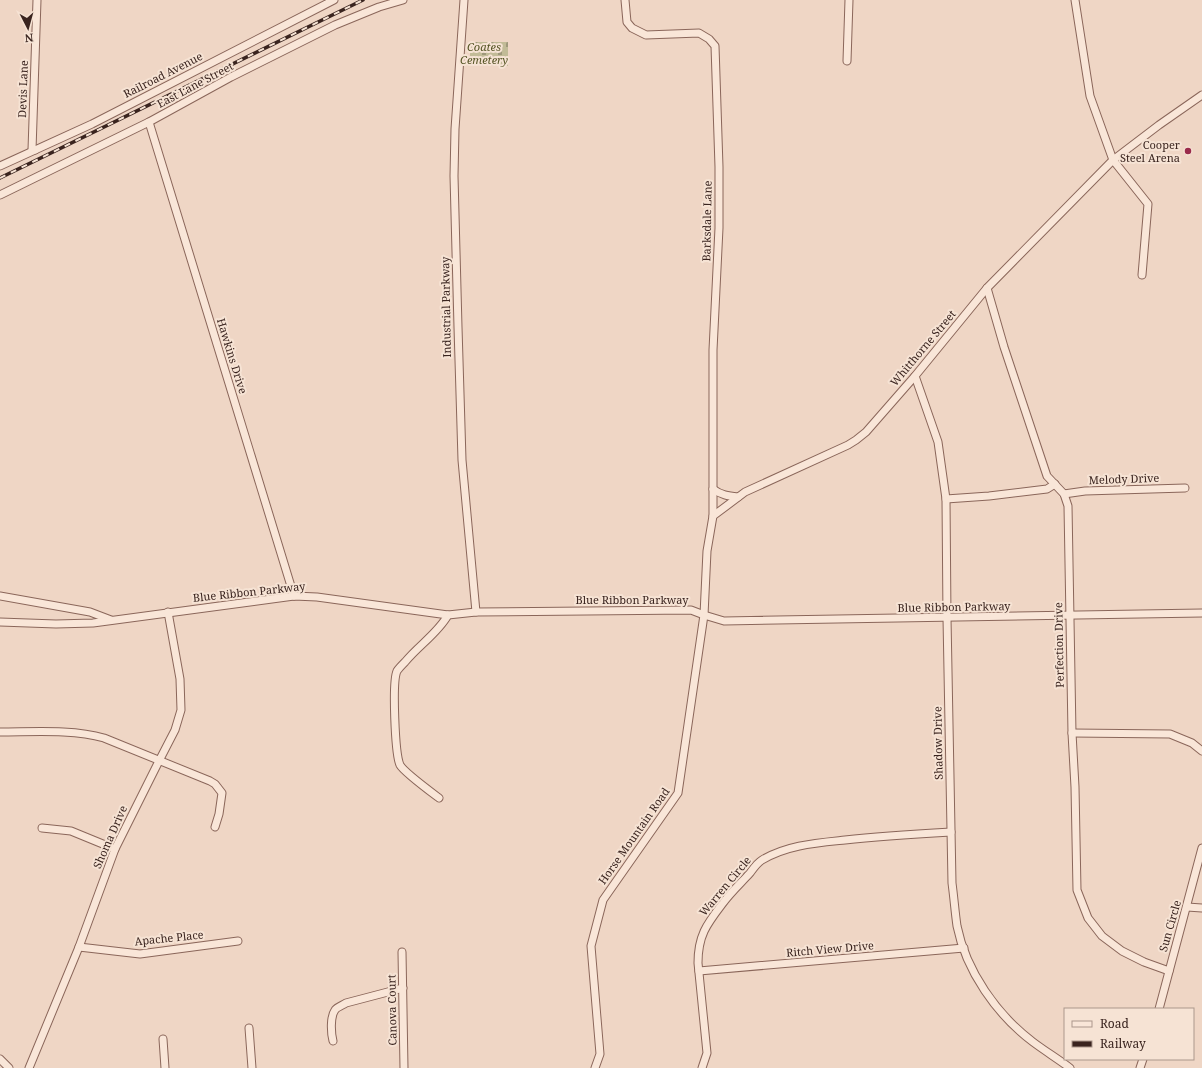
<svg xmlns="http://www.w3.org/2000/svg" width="1202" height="1068" font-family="'Noto Serif',serif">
	<defs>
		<pattern id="cemetery-stones" width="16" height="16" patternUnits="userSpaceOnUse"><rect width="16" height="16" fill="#c2bb97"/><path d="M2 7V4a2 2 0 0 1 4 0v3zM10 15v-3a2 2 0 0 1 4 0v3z" fill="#9f987b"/></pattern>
	</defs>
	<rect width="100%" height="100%" fill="#efd6c5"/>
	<polygon fill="url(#cemetery-stones)" points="470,42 508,42 508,66 470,64"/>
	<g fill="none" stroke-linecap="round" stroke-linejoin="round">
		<g stroke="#8a665a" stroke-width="9">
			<g id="minor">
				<polyline points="464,0 455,129 454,176 458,327 462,460 476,612"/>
				<polyline points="625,0 627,22 632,28 646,35 699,33 709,39 715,46 719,167 719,228 713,350 713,516"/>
				<polyline points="1075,0 1090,96 1113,160 1148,204 1142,275"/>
				<polyline points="847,61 849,0"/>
				<polyline points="149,122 294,596"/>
				<polyline points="35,150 32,150 37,0"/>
				<polyline points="0,166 92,124 334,0"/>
				<polyline points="0,195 149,122 231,77 335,25 379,7 403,0"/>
				<polyline points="987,288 1004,347 1047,476 1064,494 1068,506 1072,733 1075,787 1077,890 1088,918 1102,936 1122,951 1144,962 1169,971"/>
				<path d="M915 376 938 442 946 499 947 618 952 883C954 898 955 912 957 926 966 971 997 1015 1033 1042 1045 1051 1058 1059 1070 1068"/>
				<path d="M713 489C721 495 728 496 738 497"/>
				<polyline points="1064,494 1085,491 1185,488"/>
				<polyline points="946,499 989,496 1047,489 1055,484"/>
				<polyline points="0,596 90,612 111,620"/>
				<polyline points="0,622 56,624 93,623 294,596 317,597 448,615 476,612 691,610 704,615 724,621 1202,613"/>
				<path d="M0 732C33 732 73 729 104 738L210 781 215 784 222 793 219 814 215 827"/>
				<polyline points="1072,733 1170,734 1192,743 1202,751"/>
				<path d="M439 798C431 792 404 772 400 765 395 754 392 682 397 671 399 668 403 664 405 662 419 645 438 633 448 615"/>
				<polyline points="42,828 71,831 115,849"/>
				<polyline points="1187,907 1202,908"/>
				<polyline points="79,947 140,954 238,941"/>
				<polyline points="402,952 404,1068"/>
				<polyline points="699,971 964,948"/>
				<polyline points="1159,1009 1202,848"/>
				<polyline points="249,1028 252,1068"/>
				<polyline points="163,1039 165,1068"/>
				<path d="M333 1041C331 1033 330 1017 335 1010 337 1007 343 1005 346 1003L403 988"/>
				<polyline points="0,1059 9,1068"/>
				<polyline points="29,1068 79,947 115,849 159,761 175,730 181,710 180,679 168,612"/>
				<polyline points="595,1068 600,1054 591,946 603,900 678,793 704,615 707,551 713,516 745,492 848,445 856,440 866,432 915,376 987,288 1113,160 1159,125 1202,95"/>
				<path d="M702 1068 707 1053 698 963C698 935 707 924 723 903 731 892 741 883 750 873 753 869 757 863 762 860 787 845 816 843 845 840 880 836 915 834 951 832"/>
				<polyline points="1140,1068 1143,1059"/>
			</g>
		</g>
		<use href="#minor" stroke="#f9e6d8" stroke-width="7"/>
		<g stroke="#3a241f" stroke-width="3.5">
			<polyline id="rail" points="0,178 363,0"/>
		</g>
		<use href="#rail" stroke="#f6e3d4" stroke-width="2" stroke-dasharray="6" stroke-linecap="butt"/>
	</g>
	<circle fill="#9a2a4b" stroke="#f6e3d4" stroke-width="1.5" cx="1188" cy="151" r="4"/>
	<g text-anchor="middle" stroke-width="4" stroke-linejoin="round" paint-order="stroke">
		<g font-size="11" font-style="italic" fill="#565525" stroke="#f6e3d4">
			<text x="484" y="51">Coates<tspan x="484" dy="13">Cemetery</tspan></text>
		</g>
		<g font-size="11" fill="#3a241f" stroke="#f6e3d4">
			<text transform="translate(163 75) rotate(-27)" y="4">Railroad Avenue</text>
			<text transform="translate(195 85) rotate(-28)" y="4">East Lane Street</text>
			<text transform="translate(23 89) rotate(-88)" y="4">Devis Lane</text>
			<text transform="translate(707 221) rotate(-89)" y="4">Barksdale Lane</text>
			<text transform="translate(446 307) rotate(-91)" y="4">Industrial Parkway</text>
			<text transform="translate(923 348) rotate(-50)" y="4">Whitthorne Street</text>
			<text transform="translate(232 356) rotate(73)" y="4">Hawkins Drive</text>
			<text transform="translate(1124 479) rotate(-2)" y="4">Melody Drive</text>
			<text transform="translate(249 592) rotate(-6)" y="4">Blue Ribbon Parkway</text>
			<text x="632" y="604">Blue Ribbon Parkway</text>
			<text transform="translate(954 607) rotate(-1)" y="4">Blue Ribbon Parkway</text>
			<text transform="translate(1059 645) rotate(-91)" y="4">Perfection Drive</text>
			<text transform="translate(938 743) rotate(-91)" y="4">Shadow Drive</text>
			<text transform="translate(634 836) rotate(-55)" y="4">Horse Mountain Road</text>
			<text transform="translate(110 837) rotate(-66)" y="4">Shoma Drive</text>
			<text transform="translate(725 886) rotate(-50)" y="4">Warren Circle</text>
			<text transform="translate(1170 926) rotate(-74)" y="4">Sun Circle</text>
			<text transform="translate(169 938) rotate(-6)" y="4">Apache Place</text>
			<text transform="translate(830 949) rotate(-5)" y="4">Ritch View Drive</text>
			<text transform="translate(392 1010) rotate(-91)" y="4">Canova Court</text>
		</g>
		<g font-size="11" fill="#3a241f" stroke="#f6e3d4" text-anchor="end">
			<text x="1180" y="149">Cooper<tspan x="1180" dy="13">Steel Arena</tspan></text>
		</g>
	</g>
	<rect x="1064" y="1008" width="130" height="52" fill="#f6e3d4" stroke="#ab978c"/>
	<rect x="1072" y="1021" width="20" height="6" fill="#f9e6d8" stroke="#ab978c"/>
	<text x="1100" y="1028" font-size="12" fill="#3a241f">Road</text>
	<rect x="1072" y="1041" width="20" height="6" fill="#3a241f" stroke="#ab978c"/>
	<text x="1100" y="1048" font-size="12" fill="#3a241f">Railway</text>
	<g transform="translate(28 28) rotate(174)" stroke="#f6e3d4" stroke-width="3" paint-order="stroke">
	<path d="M0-3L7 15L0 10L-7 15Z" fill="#3a241f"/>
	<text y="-6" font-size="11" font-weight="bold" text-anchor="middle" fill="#3a241f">N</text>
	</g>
</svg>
